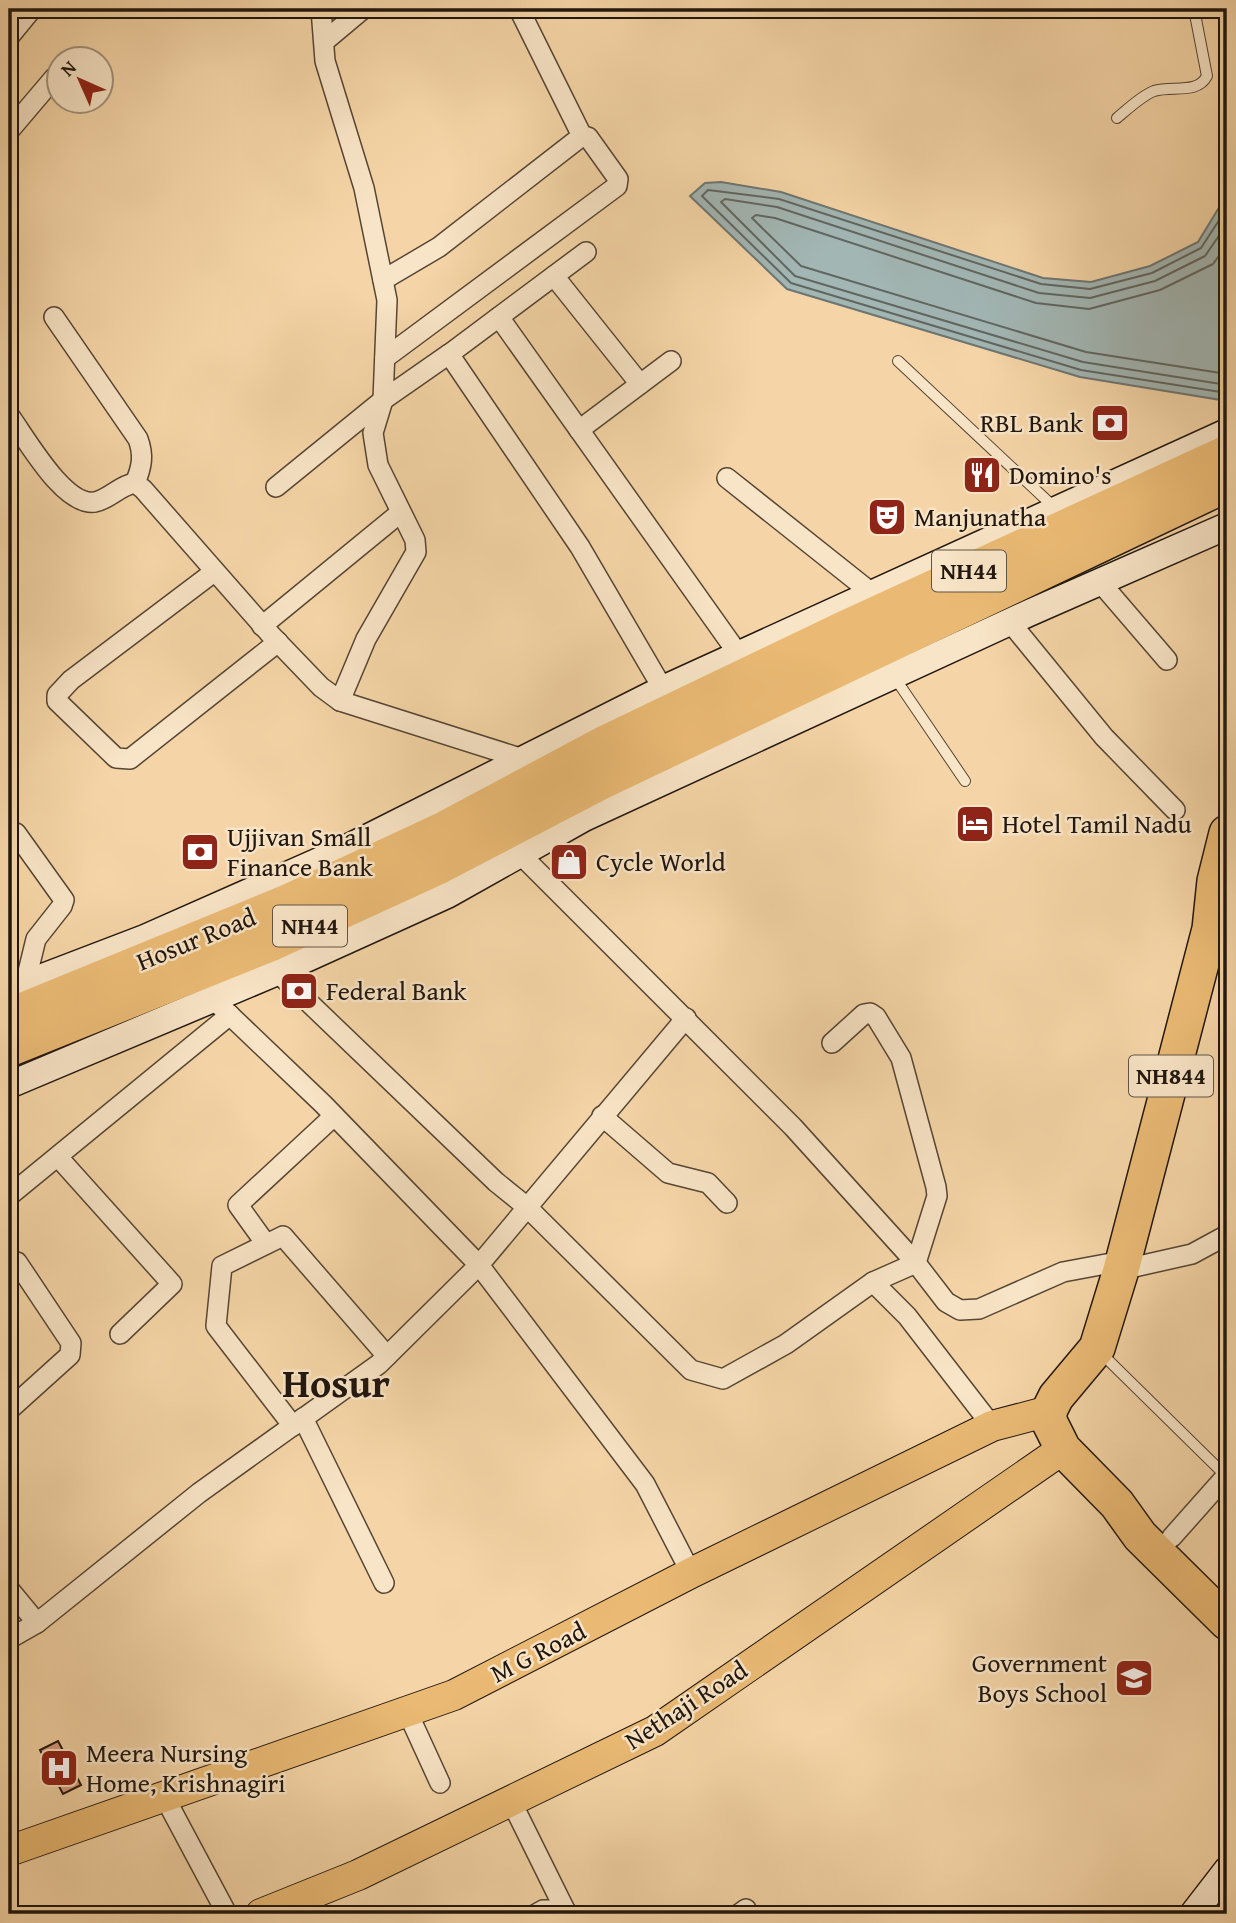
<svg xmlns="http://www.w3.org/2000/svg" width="1236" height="1923" font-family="'Gentium Book Plus',serif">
	<rect width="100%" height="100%" fill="#f5d5a7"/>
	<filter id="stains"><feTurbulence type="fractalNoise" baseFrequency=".00286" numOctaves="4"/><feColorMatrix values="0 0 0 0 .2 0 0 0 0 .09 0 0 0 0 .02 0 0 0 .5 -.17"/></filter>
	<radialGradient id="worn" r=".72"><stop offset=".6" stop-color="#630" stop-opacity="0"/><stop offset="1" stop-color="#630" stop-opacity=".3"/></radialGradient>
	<g fill="#a2b6b4" stroke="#6e7672" stroke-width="2">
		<polygon points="1219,9 1227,9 1227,92"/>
		<polygon points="1227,173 1227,401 1080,377 787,289 690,196 705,183 721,182 781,192 1043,278 1091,282 1150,266 1198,242 1223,201"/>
	</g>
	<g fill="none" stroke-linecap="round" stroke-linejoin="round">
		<g stroke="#616661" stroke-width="2">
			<polyline points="1227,208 1201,248 1152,273 1090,289 1041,284 779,199 708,190 702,196 791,283 1081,370 1227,393"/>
			<polyline points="1227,224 1205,256 1155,281 1090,298 1039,293 777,207 725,199 721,202 795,276 1083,362 1227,385"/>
			<polyline points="1227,245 1213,264 1160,290 1089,309 1036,303 775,218 756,215 752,218 801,266 1086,352 1227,374"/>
		</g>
	</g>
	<polygon fill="#db9d81" stroke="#20160e" stroke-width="2" points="58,1741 81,1785 63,1794 40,1750"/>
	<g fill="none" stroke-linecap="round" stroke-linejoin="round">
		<g stroke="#554634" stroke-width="12">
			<g id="lane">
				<path d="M1117 118C1128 109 1141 96 1154 91 1172 85 1197 95 1207 76L1194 9"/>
				<polyline points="898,361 1056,509"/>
				<polyline points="895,678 965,781"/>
				<polyline points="1102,1354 1226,1476"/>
			</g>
		</g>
		<g stroke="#554634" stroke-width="22">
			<g id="street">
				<polyline points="321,9 325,61 364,188 387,300 383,400 449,354 580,547 663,689"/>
				<polyline points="519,9 582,136"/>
				<polyline points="9,37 32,9"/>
				<polyline points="326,40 363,9"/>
				<polyline points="9,131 54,78"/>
				<polyline points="554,276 640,384"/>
				<polyline points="383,280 439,247 582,136 588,137 618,179 617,186 385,358"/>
				<path d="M54 317 138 439C144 455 142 467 135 483"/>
				<polyline points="499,317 739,655"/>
				<polyline points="448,355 586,252"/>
				<path d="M9 415C26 438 64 507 95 502 110 499 120 485 135 483L143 489 271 635 321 687 340 701 523 759"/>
				<polyline points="579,430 671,361"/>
				<polyline points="727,478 873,594"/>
				<polyline points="276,487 383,400"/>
				<polyline points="214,572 71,680 57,695 57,701 116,758 130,759 278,642"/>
				<polyline points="1100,582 1167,660"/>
				<polyline points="1010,622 1104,737 1175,810"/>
				<polyline points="262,626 400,513"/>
				<polyline points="340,701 366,639 416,552 415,540 378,465 373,433 383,400"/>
				<polyline points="16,833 64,900 62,906 36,939 25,984"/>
				<polyline points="520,854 793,1127 916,1263 946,1302 960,1310 979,1309 1063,1272 1122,1261"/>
				<polyline points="277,972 496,1182 527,1207 691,1370 723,1379 786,1344 873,1282 907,1316 992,1426"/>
				<polyline points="213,999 323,1104 479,1265 645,1484 691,1573"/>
				<polyline points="832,1043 864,1014 870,1013 876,1017 901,1058 936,1187 937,1196 916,1263 873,1282"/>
				<polyline points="602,1116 668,1173 708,1183 727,1203"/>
				<polyline points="58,1157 172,1284 120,1334"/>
				<polyline points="9,1196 230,1015"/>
				<polyline points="266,1244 238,1205 334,1116"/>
				<polyline points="1121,1270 1192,1254 1227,1235"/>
				<polyline points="9,1410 70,1355 71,1343 17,1262"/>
				<polyline points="303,1418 384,1583"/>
				<polyline points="293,1426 216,1326 222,1266 283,1236 387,1356"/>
				<polyline points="1172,1537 1227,1475"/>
				<polyline points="9,1589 37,1623"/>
				<polyline points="9,1639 37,1623 199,1493 379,1364 479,1265 686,1018"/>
				<polyline points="407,1711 440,1783"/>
				<polyline points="164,1796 227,1914"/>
				<polyline points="511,1801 565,1910"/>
				<polyline points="536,1914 543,1910 565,1910 568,1914"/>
				<polyline points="739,1914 746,1909"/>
			</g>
		</g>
		<g stroke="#20160e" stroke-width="29">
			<g id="secondary">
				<polyline points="9,990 145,938 335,854 663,689 1227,432"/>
				<polyline points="9,1085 277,972 447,895 584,818 1029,613 1227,526"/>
				<polyline points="1193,1914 1227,1870"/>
			</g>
		</g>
		<g stroke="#20160e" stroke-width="32">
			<g id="primary">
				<polyline points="9,1851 454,1695 691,1573 992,1426 1049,1411"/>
				<polyline points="261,1914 358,1875 655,1731 1063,1449"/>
			</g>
		</g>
		<g stroke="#20160e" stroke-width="38">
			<g id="highway">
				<polyline points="1227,833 1215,881 1210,929 1121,1270 1097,1348 1056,1397 1049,1411 1049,1421 1063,1449 1117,1504 1140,1536 1227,1622"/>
				<polyline points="9,1016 285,903 446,828 605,743 843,629 1227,453"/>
				<polyline points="9,1049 270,944 440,866 601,782 1227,484"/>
			</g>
		</g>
		<use href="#lane" stroke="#f8e4c6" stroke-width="10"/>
		<use href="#street" stroke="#f8e4c6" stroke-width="19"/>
		<use href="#secondary" stroke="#f8e4c6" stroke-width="26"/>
		<use href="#primary" stroke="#eaba74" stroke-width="30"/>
		<use href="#highway" stroke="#eaba74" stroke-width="35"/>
	</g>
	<defs>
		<g id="bank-square" transform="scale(2.0125)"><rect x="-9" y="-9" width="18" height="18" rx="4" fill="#8f2418" stroke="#f8e4c6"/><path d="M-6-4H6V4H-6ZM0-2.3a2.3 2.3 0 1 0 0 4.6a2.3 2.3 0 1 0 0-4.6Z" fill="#fff"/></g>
		<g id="restaurant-square" transform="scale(2.0125)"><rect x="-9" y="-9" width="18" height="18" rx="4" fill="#8f2418" stroke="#f8e4c6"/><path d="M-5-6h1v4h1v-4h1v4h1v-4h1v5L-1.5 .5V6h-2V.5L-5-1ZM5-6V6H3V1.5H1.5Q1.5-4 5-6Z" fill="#fff"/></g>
		<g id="theatre-square" transform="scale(2.0125)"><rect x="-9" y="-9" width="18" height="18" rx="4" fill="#8f2418" stroke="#f8e4c6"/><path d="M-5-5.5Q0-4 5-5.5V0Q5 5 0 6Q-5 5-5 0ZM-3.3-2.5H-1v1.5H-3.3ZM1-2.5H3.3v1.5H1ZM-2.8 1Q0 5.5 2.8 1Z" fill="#fff"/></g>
		<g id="hotel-square" transform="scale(2.0125)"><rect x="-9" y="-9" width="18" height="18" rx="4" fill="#8f2418" stroke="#f8e4c6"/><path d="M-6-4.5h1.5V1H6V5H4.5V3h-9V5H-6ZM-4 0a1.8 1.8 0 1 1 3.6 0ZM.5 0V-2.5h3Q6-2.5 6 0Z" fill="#fff"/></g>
		<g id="shop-square" transform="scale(2.0125)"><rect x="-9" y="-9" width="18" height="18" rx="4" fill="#8f2418" stroke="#f8e4c6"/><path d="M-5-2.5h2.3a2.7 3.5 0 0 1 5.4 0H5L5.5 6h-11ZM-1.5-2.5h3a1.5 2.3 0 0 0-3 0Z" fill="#fff"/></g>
		<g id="school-square" transform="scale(2.0125)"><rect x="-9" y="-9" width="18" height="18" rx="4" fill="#8f2418" stroke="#f8e4c6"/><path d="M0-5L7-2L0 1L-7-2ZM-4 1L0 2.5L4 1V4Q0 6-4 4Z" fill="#fff"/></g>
		<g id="hospital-square" transform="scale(2.0125)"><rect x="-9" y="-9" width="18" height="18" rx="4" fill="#8f2418" stroke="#f8e4c6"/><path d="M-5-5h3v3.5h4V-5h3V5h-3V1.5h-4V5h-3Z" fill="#fff"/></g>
	</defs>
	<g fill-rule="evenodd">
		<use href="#bank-square" x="1110" y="423"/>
		<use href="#restaurant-square" x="982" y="475"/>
		<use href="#theatre-square" x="887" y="517"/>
		<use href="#hotel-square" x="975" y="824"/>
		<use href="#bank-square" x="200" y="852"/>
		<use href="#shop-square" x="569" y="862"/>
		<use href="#bank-square" x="299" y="991"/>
		<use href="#school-square" x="1134" y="1678"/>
		<use href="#hospital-square" x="59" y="1768"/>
	</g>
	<g text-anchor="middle" stroke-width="5" stroke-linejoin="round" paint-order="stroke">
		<g fill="#f8e4c6" stroke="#615445" stroke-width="2">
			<rect x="932" y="550.5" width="74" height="41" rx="5"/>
			<rect x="273" y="905.5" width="74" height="41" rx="5"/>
			<rect x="1129" y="1055.5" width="84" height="41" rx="5"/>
		</g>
		<g font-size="24" font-weight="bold" fill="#20160e">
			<text x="969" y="579">NH44</text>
			<text x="310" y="934">NH44</text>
			<text x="1171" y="1084">NH844</text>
		</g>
		<g font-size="26" fill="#20160e" stroke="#f8e4c6" text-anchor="start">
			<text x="1083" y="432" text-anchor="end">RBL Bank</text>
			<text x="1009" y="484">Domino's</text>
			<text x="914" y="526">Manjunatha</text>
			<text x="1002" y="833">Hotel Tamil Nadu</text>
			<text x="227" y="846">Ujjivan Small<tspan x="227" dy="30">Finance Bank</tspan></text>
			<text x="596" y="871">Cycle World</text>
			<text x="326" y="1000">Federal Bank</text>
			<text x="1107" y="1672" text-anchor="end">Government<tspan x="1107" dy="30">Boys School</tspan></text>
			<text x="86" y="1762">Meera Nursing<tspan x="86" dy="30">Home, Krishnagiri</tspan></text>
		</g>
		<g font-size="26" fill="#20160e" stroke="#f8e4c6">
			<text transform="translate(196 939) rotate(-22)" y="9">Hosur Road</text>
			<text transform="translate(538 1652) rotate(-27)" y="9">M G Road</text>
			<text transform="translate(686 1705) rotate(-33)" y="9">Nethaji Road</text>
		</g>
		<g font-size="40" font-weight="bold" fill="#20160e" stroke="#f8e4c6">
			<text x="336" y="1397">Hosur</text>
		</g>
	</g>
	<rect width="1236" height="1923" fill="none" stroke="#f5d5a7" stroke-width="35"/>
	<rect x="10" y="10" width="1215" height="1902" fill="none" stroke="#20160e" stroke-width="3.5"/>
	<rect x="18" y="18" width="1201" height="1888" fill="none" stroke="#20160e" stroke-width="2"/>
	<g transform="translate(80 80) rotate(315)"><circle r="33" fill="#f8e4c6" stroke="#a2927c" stroke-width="2"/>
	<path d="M0-5L12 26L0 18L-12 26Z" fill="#8f2418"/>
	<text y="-10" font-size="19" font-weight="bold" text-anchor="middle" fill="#20160e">N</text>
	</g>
	<rect width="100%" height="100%" filter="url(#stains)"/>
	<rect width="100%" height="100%" fill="url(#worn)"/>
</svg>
